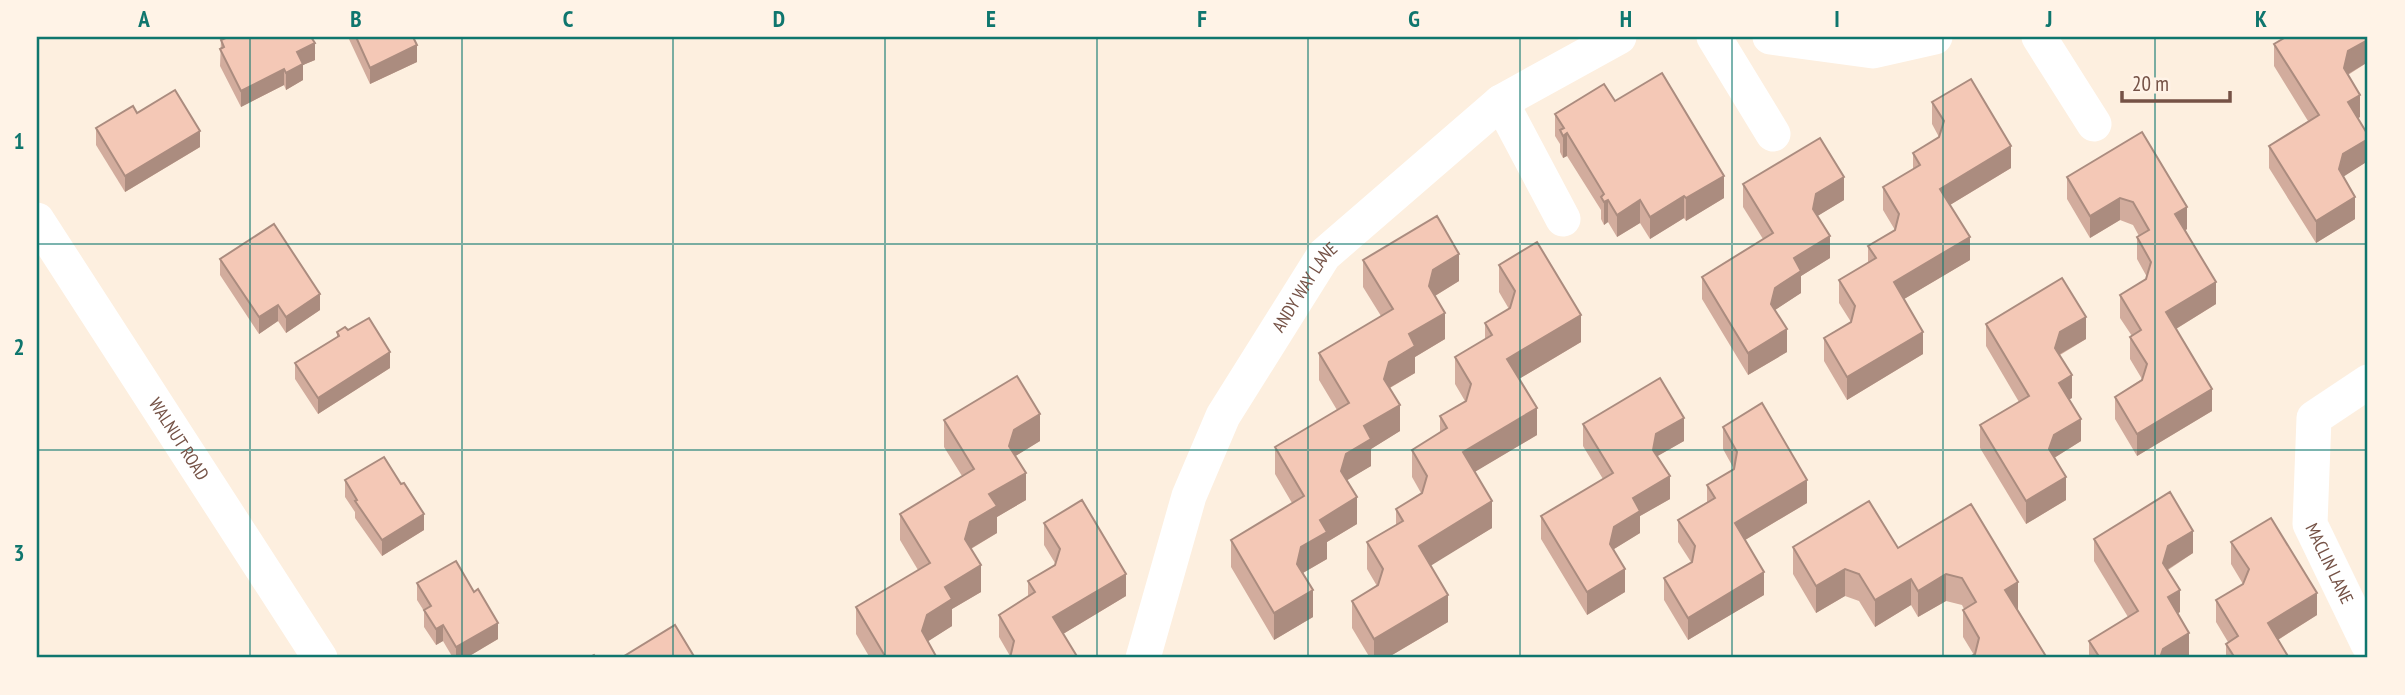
<svg xmlns="http://www.w3.org/2000/svg" width="2405" height="695" font-family="'PT Sans Narrow',sans-serif">
	<rect width="100%" height="100%" fill="#fdefdf"/>
	<g fill="none" stroke-linecap="round" stroke-linejoin="round">
		<g stroke="#fff" stroke-width="35">
			<polyline points="1714,37 1773,134"/>
			<polyline points="1770,37 1873,51 1935,37"/>
			<polyline points="2039,37 2094,124"/>
			<polyline points="1501,102 1563,219"/>
			<path id="s1" d="M37 220 320 658"/>
			<path id="s2" d="M2368 382 2314 418 2310 524 2368 644"/>
			<path id="s3" d="M1143 658 1189 496 1223 416 1324 255 1501 102 1619 37"/>
		</g>
	</g>
	<g fill="#d2ac9d">
		<polygon points="348,37 413,37 417,62 370,84"/>
		<polygon points="2368,37 2368,62 2348,75 2360,117 2358,118 2368,161 2343,176 2355,219 2316,243 2269,168 2269,146 2308,121 2274,66 2274,44"/>
		<polygon points="221,40 315,60 303,65 303,80 286,90 284,85 241,107 220,66"/>
		<polygon points="1615,101 1724,198 1686,221 1684,218 1650,239 1640,223 1617,237 1608,222 1604,225 1601,219 1601,210 1567,156 1563,158 1560,152 1560,144 1555,136 1555,114"/>
		<polygon points="1932,102 2011,168 1950,205 1970,260 1904,299 1923,354 1847,400 1824,361 1824,338 1851,322 1839,303 1839,280 1868,263 1868,246 1895,230 1883,210 1883,187 1913,169 1913,153 1939,137 1932,124"/>
		<polygon points="137,113 200,147 125,192 96,145 96,128"/>
		<polygon points="2142,132 2187,229 2185,231 2216,304 2176,329 2212,411 2137,456 2115,419 2115,397 2142,379 2130,359 2130,337 2132,336 2120,318 2120,295 2146,279 2147,277 2137,259 2137,237 2139,236 2133,225 2120,220 2090,238 2067,199 2067,177"/>
		<polygon points="1743,184 1844,200 1817,216 1830,258 1801,276 1801,293 1775,310 1787,352 1748,375 1702,299 1702,277 1763,239 1743,207"/>
		<polygon points="220,259 320,310 286,333 278,321 259,334 220,275"/>
		<polygon points="1363,260 1459,281 1435,296 1445,339 1415,357 1415,373 1390,388 1400,431 1371,449 1371,466 1346,480 1357,524 1327,542 1327,559 1303,573 1313,617 1274,640 1231,567 1231,540 1292,503 1275,474 1275,447 1337,410 1319,380 1319,353 1381,316 1363,287"/>
		<polygon points="1499,265 1581,342 1519,379 1537,435 1474,472 1492,528 1430,565 1448,622 1387,658 1370,658 1352,628 1352,601 1377,586 1367,569 1367,542 1396,525 1396,509 1421,493 1412,477 1412,450 1440,433 1440,416 1465,401 1455,384 1455,357 1485,339 1485,323 1509,309 1499,292"/>
		<polygon points="1986,324 2086,339 2060,355 2072,398 2069,399 2081,441 2054,458 2066,500 2026,524 1980,448 1980,425 2019,402 1986,346"/>
		<polygon points="348,330 390,368 318,414 295,379 295,363 337,337 337,332"/>
		<polygon points="944,420 1040,441 1015,456 1026,500 997,517 997,533 971,549 981,592 952,609 952,626 928,641 937,658 870,658 856,634 856,607 918,570 900,540 900,514 962,476 944,447"/>
		<polygon points="1583,424 1684,441 1657,456 1670,499 1640,516 1640,533 1614,549 1625,592 1587,615 1541,539 1541,516 1603,479 1583,446"/>
		<polygon points="1723,427 1807,503 1745,540 1764,595 1688,640 1664,600 1664,578 1691,562 1678,542 1678,520 1707,502 1707,485 1734,469 1723,449"/>
		<polygon points="345,480 401,484 424,530 382,556 355,518 355,512 345,497"/>
		<polygon points="1971,504 2018,609 1974,655 1963,637 1963,610 1964,609 1962,605 1946,601 1918,617 1911,605 1875,627 1859,601 1845,596 1816,613 1793,574 1793,547 1898,548"/>
		<polygon points="1044,523 1126,596 1063,634 1010,656 999,637 999,615 1028,596 1028,581 1055,565 1055,563 1044,545"/>
		<polygon points="2094,539 2193,553 2168,570 2180,612 2178,613 2189,655 2185,658 2089,658 2089,641 2128,617 2094,561"/>
		<polygon points="2231,542 2317,615 2278,640 2289,658 2226,658 2226,644 2228,642 2216,622 2216,600 2243,584 2231,564"/>
		<polygon points="417,583 498,639 466,658 453,658 443,641 436,645 424,627 424,611 417,600"/>
	</g>
	<g fill="#ab8c7f">
		<polygon points="2368,40 2368,62 2348,74 2344,90 2344,68 2348,51"/>
		<polygon points="315,43 315,60 303,65 303,80 286,90 286,73 297,52"/>
		<polygon points="417,45 417,62 370,84 370,68"/>
		<polygon points="284,69 284,85 241,107 241,91"/>
		<polygon points="2360,95 2360,117 2348,124 2348,102"/>
		<polygon points="200,131 200,147 125,192 125,176"/>
		<polygon points="1567,133 1567,156 1563,158 1563,136"/>
		<polygon points="2368,139 2368,161 2343,177 2339,169 2343,154"/>
		<polygon points="2011,146 2011,168 1940,211 1940,189"/>
		<polygon points="1724,176 1724,198 1686,221 1686,198"/>
		<polygon points="1844,177 1844,200 1816,217 1813,209 1816,194"/>
		<polygon points="1684,196 1684,218 1650,239 1650,217"/>
		<polygon points="2355,197 2355,219 2316,243 2316,221"/>
		<polygon points="2120,198 2120,220 2090,238 2090,216"/>
		<polygon points="1608,200 1608,222 1604,225 1604,202"/>
		<polygon points="1640,200 1640,223 1617,237 1617,215"/>
		<polygon points="2187,207 2187,229 2175,236 2175,214"/>
		<polygon points="1830,236 1830,258 1801,276 1801,293 1775,310 1771,304 1775,288 1794,258"/>
		<polygon points="1970,237 1970,260 1894,305 1894,282"/>
		<polygon points="1459,254 1459,281 1433,297 1429,286 1433,270"/>
		<polygon points="2216,282 2216,304 2166,335 2166,312"/>
		<polygon points="320,294 320,310 286,333 286,317"/>
		<polygon points="278,305 278,321 259,334 259,317"/>
		<polygon points="1445,313 1445,339 1415,357 1415,373 1389,388 1384,379 1389,362 1409,334"/>
		<polygon points="1581,315 1581,342 1507,386 1507,359"/>
		<polygon points="2086,317 2086,339 2060,354 2055,371 2055,348 2060,332"/>
		<polygon points="1787,329 1787,352 1748,375 1748,353"/>
		<polygon points="1923,332 1923,354 1847,400 1847,377"/>
		<polygon points="390,352 390,368 318,414 318,398"/>
		<polygon points="2072,375 2072,398 2059,405 2059,383"/>
		<polygon points="2212,389 2212,411 2137,456 2137,434"/>
		<polygon points="1400,405 1400,431 1371,449 1371,466 1346,481 1341,471 1346,454 1364,426"/>
		<polygon points="1537,408 1537,435 1463,479 1463,452"/>
		<polygon points="1040,414 1040,441 1014,457 1009,446 1014,430"/>
		<polygon points="1684,418 1684,441 1656,457 1653,450 1656,434"/>
		<polygon points="2081,419 2081,441 2054,458 2049,449 2054,435"/>
		<polygon points="1026,473 1026,500 997,517 997,533 970,549 965,539 970,522 989,494"/>
		<polygon points="1670,476 1670,499 1640,516 1640,533 1614,549 1610,544 1614,527 1633,498"/>
		<polygon points="2066,477 2066,500 2026,524 2026,501"/>
		<polygon points="1807,480 1807,503 1735,546 1735,523"/>
		<polygon points="1357,497 1357,524 1327,542 1327,559 1301,574 1297,564 1301,547 1320,520"/>
		<polygon points="1492,501 1492,528 1419,573 1419,546"/>
		<polygon points="424,514 424,530 382,556 382,540"/>
		<polygon points="2193,531 2193,553 2168,569 2163,585 2163,563 2168,546"/>
		<polygon points="981,565 981,592 952,609 952,626 927,642 922,631 927,615 945,587"/>
		<polygon points="1625,569 1625,592 1587,615 1587,592"/>
		<polygon points="1845,569 1845,596 1816,613 1816,586"/>
		<polygon points="1764,572 1764,595 1688,640 1688,618"/>
		<polygon points="1126,574 1126,596 1053,640 1053,617"/>
		<polygon points="1946,574 1946,601 1918,617 1918,591"/>
		<polygon points="1911,579 1911,605 1875,627 1875,600"/>
		<polygon points="2018,582 2018,609 2005,617 2005,590"/>
		<polygon points="1313,590 1313,617 1274,640 1274,613"/>
		<polygon points="2180,590 2180,612 2168,619 2168,597"/>
		<polygon points="2317,593 2317,615 2268,646 2268,623"/>
		<polygon points="1448,595 1448,622 1387,658 1374,658 1374,639"/>
		<polygon points="498,623 498,639 466,658 456,658 456,647"/>
		<polygon points="443,625 443,641 436,645 436,629"/>
		<polygon points="2189,633 2189,655 2185,658 2160,658 2163,649"/>
	</g>
	<g fill="#f4c8b6" stroke="#ab8c7f" stroke-width="2">
		<polygon points="228,37 311,37 315,43 297,52 303,64 286,73 284,69 241,91 220,49 224,47 221,40"/>
		<polygon points="356,37 413,37 417,45 370,68"/>
		<polygon points="2286,37 2368,37 2368,40 2348,51 2344,68 2360,95 2348,102 2368,135 2368,139 2343,154 2339,169 2355,197 2316,221 2269,146 2319,115 2274,44"/>
		<polygon points="1662,73 1724,176 1686,198 1684,196 1650,217 1640,200 1617,215 1608,200 1604,202 1601,197 1604,194 1567,133 1563,136 1560,130 1564,128 1555,114 1604,84 1615,101"/>
		<polygon points="1971,79 2011,146 1940,189 1970,237 1894,282 1923,332 1847,377 1824,338 1851,322 1855,306 1839,280 1876,258 1868,246 1895,230 1899,214 1883,187 1920,165 1913,153 1939,137 1944,121 1932,102"/>
		<polygon points="175,90 200,131 125,176 96,128 133,106 137,113"/>
		<polygon points="2142,132 2187,207 2175,214 2216,282 2166,312 2212,389 2137,434 2115,397 2142,380 2147,364 2130,337 2141,330 2120,295 2146,279 2151,262 2137,237 2149,230 2133,202 2120,198 2090,216 2067,177"/>
		<polygon points="1820,138 1844,177 1816,194 1813,209 1830,236 1794,258 1801,271 1775,288 1771,304 1787,329 1748,353 1702,277 1773,233 1743,184"/>
		<polygon points="1437,216 1459,254 1433,270 1429,286 1445,313 1409,334 1415,346 1389,362 1384,379 1400,405 1364,426 1371,439 1346,454 1341,471 1357,497 1320,520 1327,532 1301,547 1297,564 1313,590 1274,613 1231,540 1304,496 1275,447 1349,403 1319,353 1393,309 1363,260"/>
		<polygon points="274,224 320,294 286,317 278,305 259,317 220,259"/>
		<polygon points="1537,242 1581,315 1507,359 1537,408 1463,452 1492,501 1419,546 1448,595 1374,639 1352,601 1378,585 1383,569 1367,542 1403,521 1396,509 1422,493 1427,476 1412,450 1447,428 1440,416 1466,401 1471,384 1455,357 1492,335 1485,323 1510,308 1515,291 1499,265"/>
		<polygon points="2062,278 2086,317 2060,332 2055,348 2072,375 2059,383 2081,419 2054,435 2049,449 2066,477 2026,501 1980,425 2029,396 1986,324"/>
		<polygon points="369,318 390,352 318,398 295,363 339,336 337,332 345,327 348,330"/>
		<polygon points="1017,376 1040,414 1014,430 1009,446 1026,473 989,494 997,506 970,522 965,539 981,565 945,587 952,599 927,615 922,631 937,658 881,658 885,656 856,607 930,563 900,514 974,469 944,420"/>
		<polygon points="1660,378 1684,418 1656,434 1653,450 1670,476 1633,498 1640,511 1614,527 1610,544 1625,569 1587,592 1541,516 1613,473 1583,424"/>
		<polygon points="1762,403 1807,480 1735,523 1764,572 1688,618 1664,578 1692,562 1695,546 1678,520 1715,498 1707,485 1734,469 1737,452 1723,427"/>
		<polygon points="384,457 401,484 404,483 424,514 382,540 355,501 357,500 345,480"/>
		<polygon points="2170,492 2193,531 2168,546 2163,563 2180,590 2168,597 2189,633 2163,649 2160,658 2100,658 2089,641 2138,611 2094,539"/>
		<polygon points="1082,500 1126,574 1053,617 1078,658 1010,658 1014,641 999,615 1035,592 1028,581 1055,565 1060,549 1044,523"/>
		<polygon points="1869,501 1898,548 1971,504 2018,582 2005,590 2047,658 1968,658 1975,654 1979,638 1963,610 1976,602 1962,578 1946,574 1918,591 1911,579 1875,600 1859,574 1845,569 1816,586 1793,547"/>
		<polygon points="2271,518 2317,593 2268,623 2289,658 2235,658 2226,644 2238,636 2216,600 2243,584 2249,569 2231,542"/>
		<polygon points="456,561 474,592 478,589 498,623 456,647 443,625 436,629 424,610 431,606 417,583"/>
		<polygon points="675,625 695,658 621,658"/>
		<polygon points="594,655 596,658 588,658"/>
	</g>
	<path fill="none" stroke="#0f766e" stroke-width="2" stroke-opacity="0.55" d="M250 37V658M462 37V658M673 37V658M885 37V658M1097 37V658M1308 37V658M1520 37V658M1732 37V658M1943 37V658M2155 37V658M37 244H2368M37 450H2368"/>
	<g text-anchor="middle" stroke-width="6" stroke-linejoin="round" paint-order="stroke">
		<g font-size="18" fill="#755246" stroke="#fff3e7">
			<text dy="6" stroke="none"><textPath href="#s3" startOffset="408">ANDY WAY LANE</textPath></text>
			<text dy="6" stroke="none"><textPath href="#s1" startOffset="261">WALNUT ROAD</textPath></text>
			<text dy="6" stroke="none"><textPath href="#s2" startOffset="215">MACLIN LANE</textPath></text>
		</g>
	</g>
	<rect width="2405" height="695" fill="none" stroke="#fff3e7" stroke-width="77"/>
	<path d="M2122 91v10h108v-10" fill="none" stroke="#755246" stroke-width="3.5"/>
	<text x="2132" y="91" font-size="21" fill="#755246" stroke="#fff3e7" stroke-width="5" paint-order="stroke">20 m</text>
	<rect x="38" y="38" width="2328" height="618" fill="none" stroke="#0f766e" stroke-width="2.5"/>
	<g font-size="23" text-anchor="middle" font-weight="bold" fill="#0f766e">
		<text x="144" y="27">A</text>
		<text x="356" y="27">B</text>
		<text x="568" y="27">C</text>
		<text x="779" y="27">D</text>
		<text x="991" y="27">E</text>
		<text x="1202" y="27">F</text>
		<text x="1414" y="27">G</text>
		<text x="1626" y="27">H</text>
		<text x="1837" y="27">I</text>
		<text x="2049" y="27">J</text>
		<text x="2261" y="27">K</text>
		<text x="19" y="149">1</text>
		<text x="19" y="355">2</text>
		<text x="19" y="561">3</text>
	</g>
</svg>
